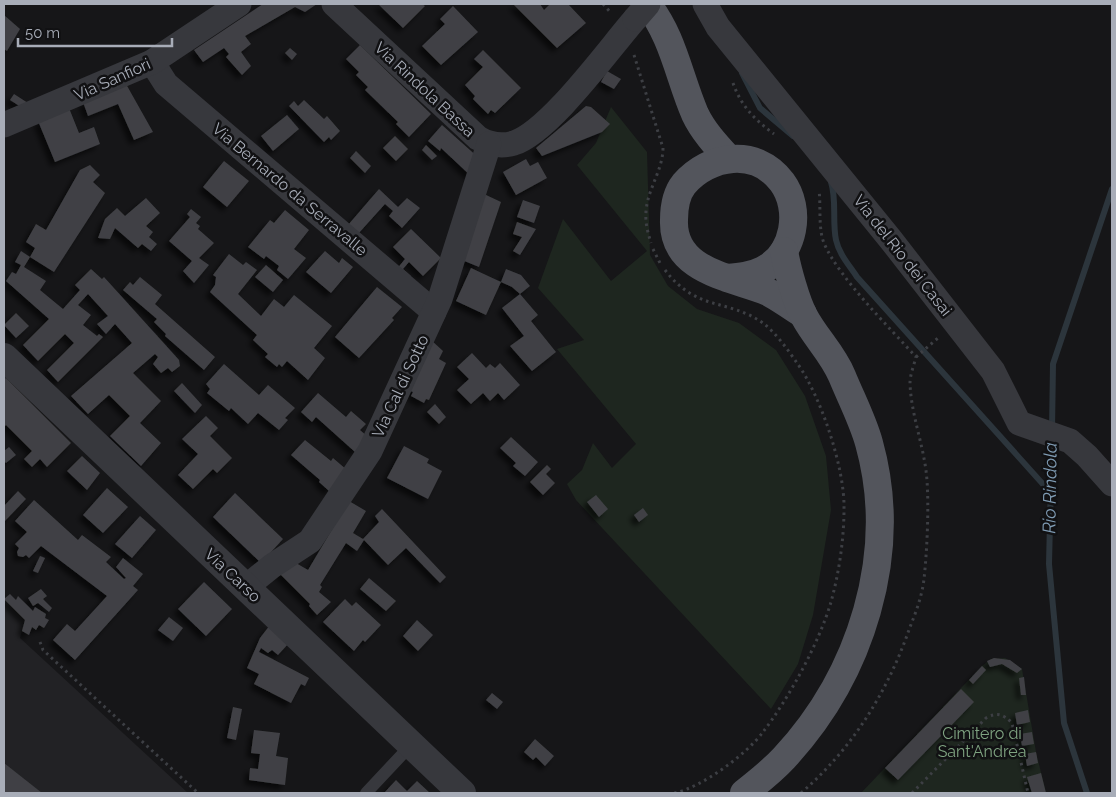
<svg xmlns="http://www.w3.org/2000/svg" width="1116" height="797" font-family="Raleway,sans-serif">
	<defs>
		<filter id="shadow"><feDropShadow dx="-4.5" dy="4.5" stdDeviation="2.5" flood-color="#0009"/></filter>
	</defs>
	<rect width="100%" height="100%" fill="#161618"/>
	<polygon fill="#222225" points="4,598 25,620 20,638 188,793 4,793"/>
	<g fill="#1e261f">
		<polygon points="611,107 647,152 650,255 668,286 697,309 739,323 776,350 805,396 826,456 831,510 813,615 798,664 771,709 576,500 567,484 582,470 593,443 612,468 636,444 557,349 584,340 538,288 563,219 611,281 647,251 577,165 596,143"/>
		<polygon points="1005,658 1022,669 1036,752 1046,793 861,793 982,666 991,659"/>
	</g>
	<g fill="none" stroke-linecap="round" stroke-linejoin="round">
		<g stroke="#2c353c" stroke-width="6">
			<polyline points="742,73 760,108 793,136"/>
			<path d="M831 182C837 200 832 221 836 240 839 254 849 265 857 277L1050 492"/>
			<polyline points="1052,429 1053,364 1112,189"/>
			<polyline points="1052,439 1049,564 1064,723 1087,793"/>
		</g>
	</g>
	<g fill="#404145" filter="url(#shadow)">
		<polygon points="263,4 317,4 305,12 295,7 245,36 251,44 241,52 251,66 242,75 226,57 229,54 224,48 203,62 194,50"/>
		<polygon points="378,4 422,4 425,6 403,28"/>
		<polygon points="513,4 540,4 544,10 550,4 568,4 586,23 557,48"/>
		<polygon points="453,6 478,32 441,65 422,46 445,24 440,19"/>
		<polygon points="4,15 20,29 7,51 4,49"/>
		<polygon points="360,45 431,114 409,137 396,124 398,122 365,90 368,87 356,75 359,72 346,59"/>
		<polygon points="290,48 297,54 292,60 285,53"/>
		<polygon points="483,50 521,88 495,113 491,110 488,114 473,99 475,96 465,85 483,67 474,59"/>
		<polygon points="607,71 621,79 614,89 601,82"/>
		<polygon points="126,84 153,132 134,140 118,104 88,116 83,102"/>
		<polygon points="14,94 28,103 24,109 10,100"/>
		<polygon points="304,100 324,119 327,116 340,131 331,140 329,137 324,142 289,106 294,101 298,106"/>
		<polygon points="586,106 591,107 610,124 602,132 542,156 536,148"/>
		<polygon points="69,108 79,133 94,127 100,144 55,162 38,121"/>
		<polygon points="287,115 299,129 273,151 261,136"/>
		<polygon points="442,125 480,159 473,178 441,148 440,151 428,141"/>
		<polygon points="395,136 408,149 396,161 383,148"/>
		<polygon points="426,145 437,156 432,160 422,150"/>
		<polygon points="356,151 371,166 365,173 350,158"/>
		<polygon points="526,159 530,166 538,162 547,178 516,195 503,172"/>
		<polygon points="224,161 249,181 227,207 203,187"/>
		<polygon points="90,165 100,175 93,182 105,193 54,272 30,257 35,248 26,242 36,224 46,230 80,170"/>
		<polygon points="379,189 398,207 407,198 420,208 402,228 389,216 393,211 385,204 358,234 348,225"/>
		<polygon points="484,194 501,202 479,267 462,260"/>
		<polygon points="146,198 160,213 146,226 153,232 149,237 157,244 151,251 142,244 138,248 115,228 110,239 98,238 105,219 117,208 125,216"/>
		<polygon points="523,200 540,206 534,223 517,217"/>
		<polygon points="191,209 201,217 196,223 200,226 198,229 214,243 199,258 209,265 194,283 183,271 192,261 169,241 190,217 187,214"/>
		<polygon points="285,210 309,230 294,249 306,258 288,279 277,270 279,266 266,256 264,259 248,247 270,220 274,223"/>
		<polygon points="517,222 536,229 520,255 513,251 522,237 513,234"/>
		<polygon points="411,229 441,258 423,276 409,262 403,269 411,276 407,281 396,270 405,259 393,247"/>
		<polygon points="21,251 30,257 24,267 46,281 40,290 63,309 80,290 75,285 91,269 102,279 104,277 179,360 180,366 172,372 168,368 161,373 153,364 158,357 155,354 133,373 161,401 140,423 161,443 141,466 110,436 130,416 109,395 88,414 71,396 132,343 115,324 106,334 97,324 108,316 88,294 78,305 91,315 83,325 97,336 99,334 103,337 58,382 47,370 74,343 65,334 38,361 23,345 49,319 6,281 12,272 16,274 21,265 15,262"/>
		<polygon points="325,251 339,263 342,258 353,267 331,293 306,272"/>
		<polygon points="229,254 243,265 246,262 257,270 238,294 261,316 274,299 284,307 294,295 332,326 314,348 325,358 308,380 287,361 282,367 279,364 277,367 265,357 268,354 253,340 257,335 210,292 215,285 216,277 213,275"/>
		<polygon points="266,265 283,280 273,292 255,277"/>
		<polygon points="471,268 501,282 486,315 456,301"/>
		<polygon points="506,269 521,275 530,286 520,294 512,287 501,282"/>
		<polygon points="140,277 162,295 155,304 215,357 204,370 165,336 166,334 154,322 157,319 123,290 130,282 133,285"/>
		<polygon points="377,287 402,307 392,318 394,320 359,358 335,337"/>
		<polygon points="520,294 538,315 531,321 556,352 532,371 510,346 524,336 502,308"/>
		<polygon points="16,313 29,326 16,338 4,325"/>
		<polygon points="431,340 443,351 439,359 446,363 429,400 426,399 424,403 411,396 413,392 408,390"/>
		<polygon points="472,353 486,368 490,364 495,368 500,363 520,385 504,400 498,393 490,401 483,393 471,404 457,390 469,379 457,367"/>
		<polygon points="224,364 259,395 268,385 295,408 285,418 288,420 279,430 258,413 248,424 231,408 229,411 207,393 210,389 206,384"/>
		<polygon points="6,378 71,443 47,467 40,459 32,467 24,459 32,451 6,425 4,427 4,379"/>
		<polygon points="182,383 202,405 195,413 174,391"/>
		<polygon points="318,393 346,417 351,411 366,424 360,430 368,437 355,452 316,417 312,422 301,412"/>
		<polygon points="435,404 446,417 439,424 427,412"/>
		<polygon points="206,416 218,428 210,436 232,458 217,473 213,469 193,489 178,475 198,454 182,439"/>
		<polygon points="511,437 538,462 525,476 513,466 516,463 500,448"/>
		<polygon points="305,440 331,461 333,458 347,470 329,491 319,482 320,480 291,455"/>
		<polygon points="404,446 429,459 427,463 442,471 428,499 387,478"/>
		<polygon points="9,447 16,455 6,463 4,461 4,451"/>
		<polygon points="82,456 100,473 87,490 67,471"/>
		<polygon points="547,465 551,469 546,474 555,483 543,495 530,482"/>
		<polygon points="107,488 128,507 103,533 83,515"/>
		<polygon points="18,491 26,499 4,522 4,506"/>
		<polygon points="235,493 283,539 261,563 213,517"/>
		<polygon points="596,495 608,509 599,517 587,502"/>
		<polygon points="34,500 78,540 82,535 111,557 106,562 124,579 126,578 116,567 123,558 143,574 133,586 138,590 75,660 53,640 67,624 75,631 107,596 41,546 29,558 26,555 23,557 18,556 17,552 19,548 15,544 27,532 15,521"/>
		<polygon points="349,501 366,511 353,533 363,539 379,522 375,516 382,509 446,577 440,583 406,548 388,565 364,540 357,551 346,543 320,585 322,587 319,592 331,602 317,615 309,606 310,604 278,572 296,563 308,570"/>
		<polygon points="643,508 648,515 639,522 634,515"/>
		<polygon points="140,516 156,530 132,558 115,544"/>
		<polygon points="40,556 45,558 38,573 33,571"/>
		<polygon points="369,578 396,601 386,611 360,589"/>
		<polygon points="204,582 232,609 206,636 178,609"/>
		<polygon points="41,589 47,596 43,599 52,608 49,612 38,603 33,606 28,598"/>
		<polygon points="10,594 16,600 18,596 33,611 35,607 46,614 45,618 49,620 44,628 39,625 36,630 32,627 29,635 22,631 25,620 4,599"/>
		<polygon points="345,599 352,606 356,602 381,625 365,642 363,640 354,651 323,622"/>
		<polygon points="169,617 183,628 173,641 158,630"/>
		<polygon points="417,620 433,635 418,651 403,636"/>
		<polygon points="270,625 289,643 278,655 272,650 268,653 261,648 259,652 309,678 305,686 301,684 291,703 254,684 259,674 247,668 260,638"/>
		<polygon points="994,658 1010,660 1022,669 1017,673 1002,664 990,667 987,661"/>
		<polygon points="982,666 986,670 973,684 969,680"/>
		<polygon points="1024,677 1026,695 1021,695 1019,678"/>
		<polygon points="961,689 974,702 898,780 885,768"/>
		<polygon points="492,693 503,702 497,709 486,700"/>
		<polygon points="233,707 242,709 236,740 227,738"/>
		<polygon points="1028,710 1030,722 1017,725 1015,713"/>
		<polygon points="254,730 280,733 276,756 288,758 285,785 249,780 250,768 258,769 260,754 251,753"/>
		<polygon points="1032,732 1034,744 1022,746 1020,734"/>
		<polygon points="535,739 554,756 545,766 536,757 533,760 524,752"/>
		<polygon points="1036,752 1038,763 1027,766 1025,754"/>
		<polygon points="4,763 42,793 4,793"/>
		<polygon points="1041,773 1046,793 1032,793 1027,777"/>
		<polygon points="396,780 407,791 417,781 430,793 384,793"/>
	</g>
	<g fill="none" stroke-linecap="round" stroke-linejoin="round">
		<g stroke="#3d3f44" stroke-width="3" stroke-dasharray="2.5 4" stroke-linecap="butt">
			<polyline points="603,4 611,13"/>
			<path d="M634 55 663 148C663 170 647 190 646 212 645 223 648 233 651 243"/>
			<path d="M733 83C741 106 755 120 774 134"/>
			<polyline points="653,249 660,263"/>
			<path d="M665 270C697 312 727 298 763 323 776 333 788 350 797 363 821 396 845 469 844 509 844 539 839 573 831 602 819 643 789 698 763 732 747 754 701 788 674 793"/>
			<polyline points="916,357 938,338"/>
			<polyline points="40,642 43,650 198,793"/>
			<path d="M801 793C853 748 888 691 910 627 916 612 922 596 924 579 927 552 929 508 927 481 925 448 911 416 910 383 910 375 914 365 916 357 890 328 838 277 824 243 818 229 821 205 819 190"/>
			<path d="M912 793 986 718C997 712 1003 714 1012 723L1028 793"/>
		</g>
		<polyline stroke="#37383d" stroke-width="12" points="366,793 412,744"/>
		<g stroke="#37383d" stroke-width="25">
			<path d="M334 4 478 138C490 145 501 147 514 143 550 131 608 50 635 19"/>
			<polyline points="705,4 718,27 891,240 993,371 1019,423 1070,441 1087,456 1112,484"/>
			<polyline points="152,62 166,84 434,312"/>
			<polyline points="4,125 152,62 239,4"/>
			<polyline points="246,587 272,566 310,541 370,451 440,299 489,144"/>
		</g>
		<polyline stroke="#37383d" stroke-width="28" points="4,357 462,793"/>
		<g stroke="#53555c" stroke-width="28">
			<path d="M647 4C673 36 679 77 695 114 703 131 716 145 728 158"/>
			<path d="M727 278C740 277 751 276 763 270 795 254 802 209 782 182 756 147 709 155 684 184 676 194 674 208 674 220 672 272 732 277 768 292 780 298 791 307 803 314"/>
			<path d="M744 793C758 782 772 771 784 758 861 675 900 554 869 443 863 421 851 398 842 376 833 354 815 337 804 316 796 301 787 268 784 251"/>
		</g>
		<polyline stroke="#37383d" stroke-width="25" points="635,19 648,4"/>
	</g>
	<g text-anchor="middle" stroke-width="5" stroke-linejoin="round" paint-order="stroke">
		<g font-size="16" fill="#a8adb8" stroke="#111113">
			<text transform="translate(112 79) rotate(-24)" y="6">Via Sanfiori</text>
			<text transform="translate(425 89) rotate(43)" y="6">Via Rindola Bassa</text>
			<text transform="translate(290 189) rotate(40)" y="6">Via Bernardo da Serravalle</text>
			<text transform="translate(903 255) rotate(52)" y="6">Via del Rio dei Casai</text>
			<text transform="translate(400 386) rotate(-65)" y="6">Via Cal di Sotto</text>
			<text transform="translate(233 575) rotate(43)" y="6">Via Carso</text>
		</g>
		<g font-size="16" fill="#7fa381" stroke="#111113">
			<text x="982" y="739">Cimitero di<tspan x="982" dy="18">Sant'Andrea</tspan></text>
		</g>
		<g font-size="18" font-style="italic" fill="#7f9bb3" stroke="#111113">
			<text transform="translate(1050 488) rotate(-89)" y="6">Rio Rindola</text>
		</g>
	</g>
	<rect width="1116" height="797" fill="none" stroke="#a8adb8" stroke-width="10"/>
	<path d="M18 38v8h154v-8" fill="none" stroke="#a8adb8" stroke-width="2.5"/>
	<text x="25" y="38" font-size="15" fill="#a8adb8" stroke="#111113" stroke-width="4" paint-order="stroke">50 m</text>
</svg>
